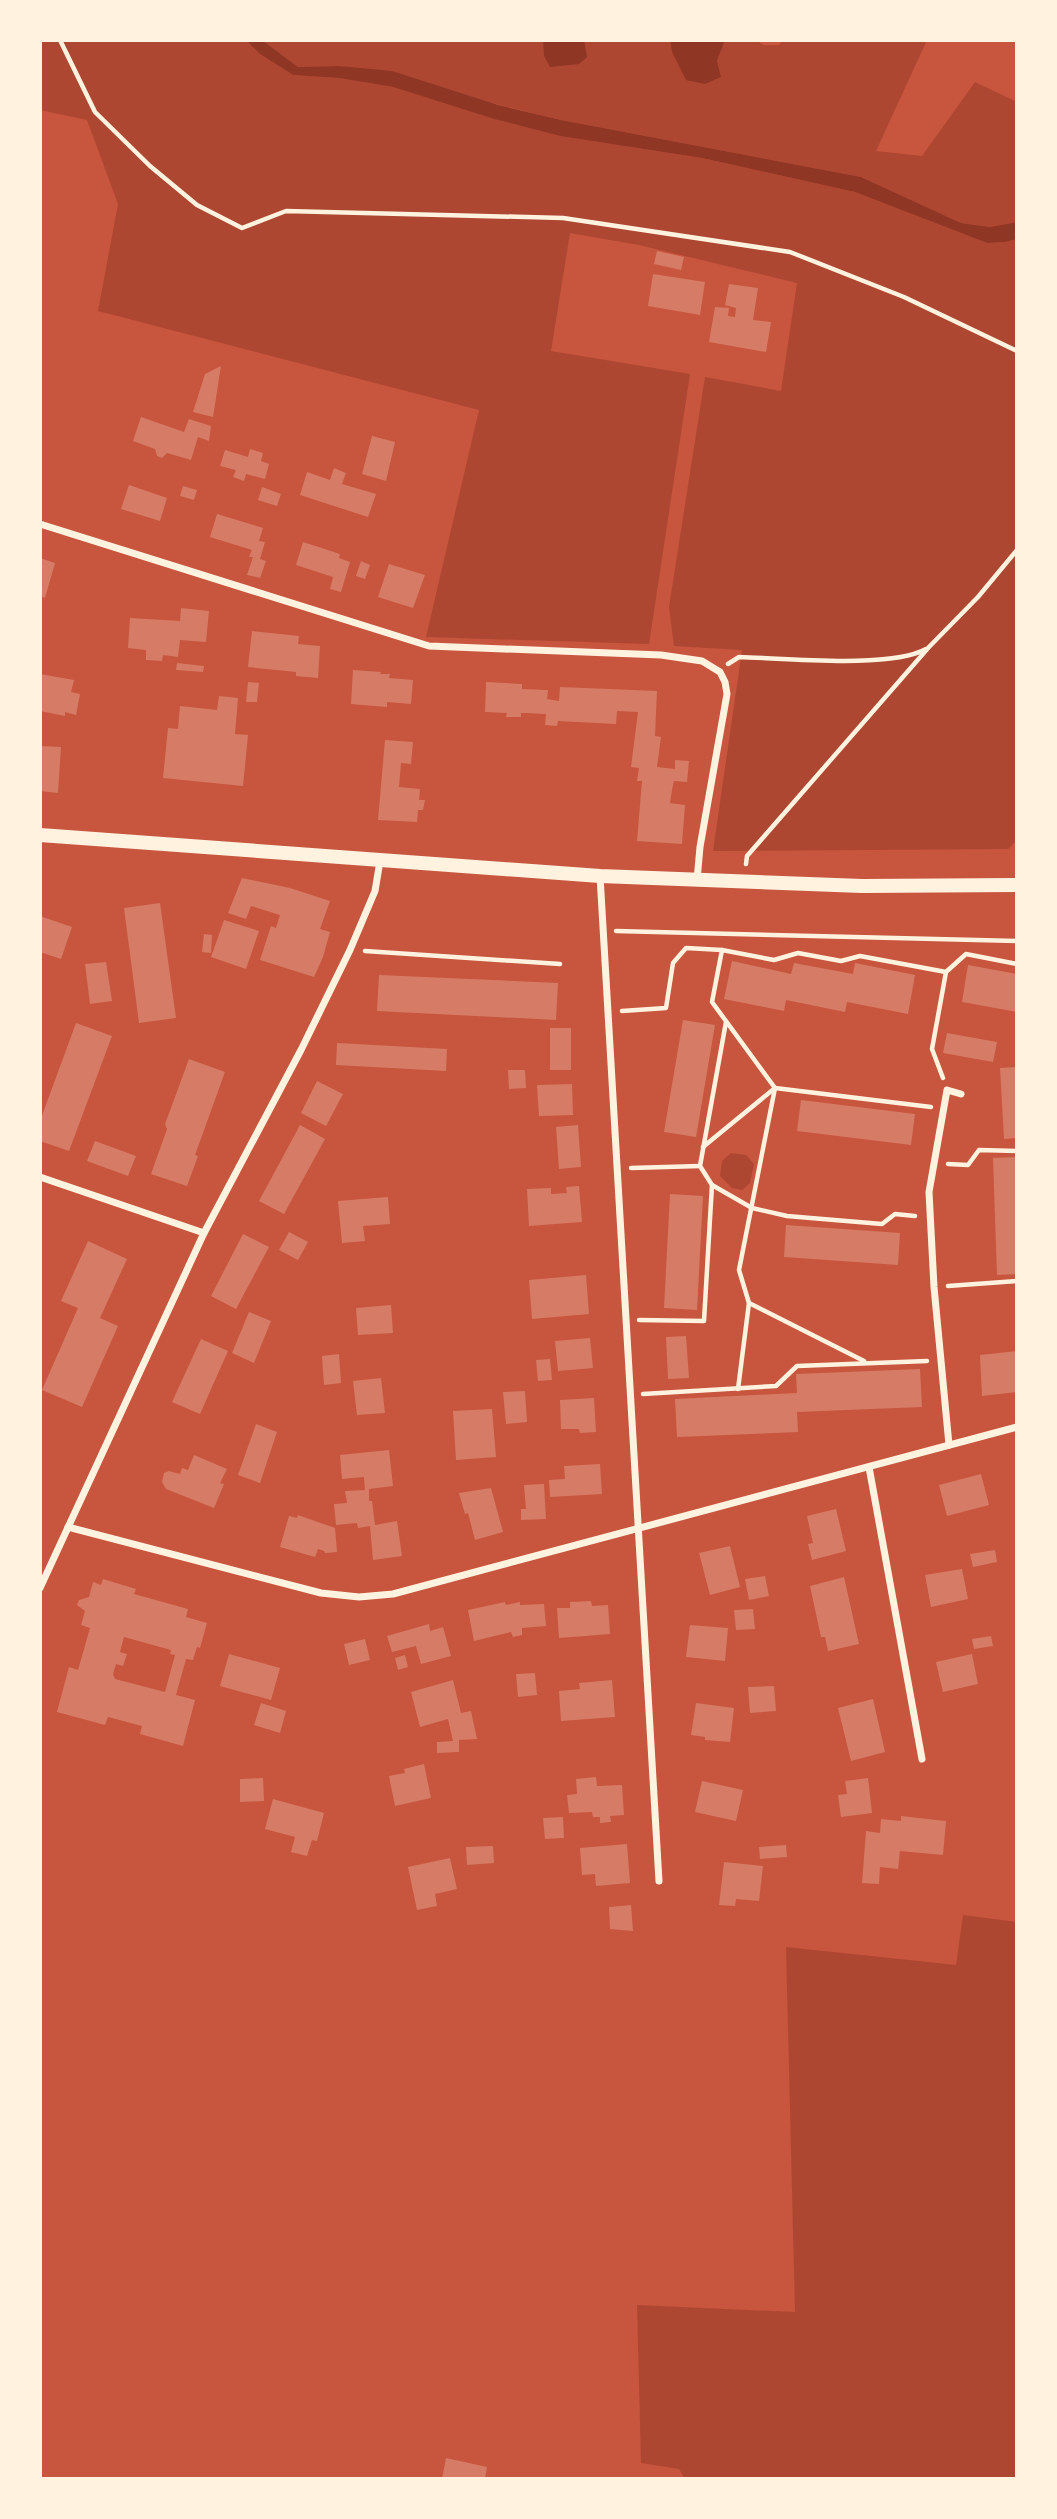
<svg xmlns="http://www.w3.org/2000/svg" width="1057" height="2519" font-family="'DM Sans',sans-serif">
	<rect width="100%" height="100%" fill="#c8553d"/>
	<g fill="#ae4732">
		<polygon points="40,40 246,40 260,54 293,75 339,78 393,87 494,119 560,136 702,158 855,192 987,243 1005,242 1017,239 1017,840 1008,849 713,851 742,650 674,646 669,607 705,377 781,391 797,283 639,245 570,233 551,351 690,374 649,644 426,637 479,410 98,311 118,204 87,120 40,110"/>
		<polygon points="262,40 670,40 672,52 717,61 725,40 755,40 764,45 779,45 783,40 927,40 876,151 922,156 975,82 1017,102 1017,222 990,227 961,223 861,177 561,120 339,66 298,67"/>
		<polygon points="731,1153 746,1155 754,1164 750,1183 742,1190 732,1188 720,1176 722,1161"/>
		<polygon points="963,1915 1017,1922 1017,2479 685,2479 679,2469 641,2463 637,2305 795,2312 786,1947 956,1965"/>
	</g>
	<g fill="#8f3625">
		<polygon points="246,40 262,40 298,67 339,66 392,71 498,105 561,120 861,177 961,223 990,227 1017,222 1017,239 1005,242 987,243 855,192 702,158 560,136 494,119 393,87 339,78 293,75 260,54"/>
		<polygon points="543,40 584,40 587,57 579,64 550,67 544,56"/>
		<polygon points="670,40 725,40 717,61 721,77 705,84 686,80 672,52"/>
	</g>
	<g fill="#d67c66" fill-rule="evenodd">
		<polygon points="657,251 684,257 681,270 654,264"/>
		<polygon points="653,274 705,282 700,315 648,306"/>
		<polygon points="729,284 758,288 753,320 771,322 766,352 709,342 715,307 729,308 728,316 735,317 736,308 725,305"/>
		<polygon points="221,366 213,417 193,412 205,374"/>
		<polygon points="141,417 184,432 189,419 211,426 209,441 198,437 191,460 167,453 162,458 157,456 155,449 133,441"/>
		<polygon points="372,436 395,442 386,481 362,474"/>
		<polygon points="250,449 263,453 261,461 269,464 265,479 246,474 244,481 233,477 236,470 220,466 225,450 248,457"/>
		<polygon points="334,468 346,473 342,484 376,494 368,517 300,495 307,472 330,480"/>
		<polygon points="129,485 167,498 160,521 121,509"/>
		<polygon points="183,486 197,490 194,500 180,496"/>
		<polygon points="262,487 281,494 277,506 258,500"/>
		<polygon points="217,514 263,528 259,541 265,542 260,559 266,561 260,578 247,575 253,557 249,557 252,550 210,537"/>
		<polygon points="303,542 340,554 339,558 350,562 341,592 330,589 333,577 296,565"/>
		<polygon points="40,558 55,563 45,598 40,596"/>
		<polygon points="361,561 370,565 365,579 356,576"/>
		<polygon points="389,564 425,575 413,608 378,597"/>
		<polygon points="181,608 209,611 206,642 180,640 178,657 163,655 162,661 146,660 146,650 128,648 130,618 180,621"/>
		<polygon points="252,631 299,636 298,644 320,646 318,678 296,676 296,672 248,667"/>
		<polygon points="177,663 204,666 203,672 176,670"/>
		<polygon points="353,670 381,672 380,674 390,674 389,678 413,680 411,704 387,702 387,707 351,704"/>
		<polygon points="40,674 74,680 71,692 80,694 76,715 65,712 65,716 40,711"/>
		<polygon points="248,682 259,683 257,702 246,702"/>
		<polygon points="486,682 522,684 522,689 548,690 547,699 559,701 560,687 657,691 655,736 661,737 657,767 675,769 675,760 689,761 687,782 674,781 672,790 670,803 685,805 682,844 637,841 642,781 637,781 639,768 631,767 638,712 617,711 616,724 558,721 557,726 545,725 546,714 526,713 521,713 521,717 506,717 507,713 485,712"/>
		<polygon points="219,696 238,698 235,734 248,735 243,786 163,778 168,728 178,729 180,706 217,710"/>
		<polygon points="385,740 413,742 411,764 401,763 399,787 420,789 419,800 425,800 423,810 418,810 417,822 378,820"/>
		<polygon points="40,746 61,747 58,793 40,791"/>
		<polygon points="242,878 290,888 330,901 320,929 330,932 323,957 314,977 260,960 271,926 276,928 280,915 251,906 246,919 228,913"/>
		<polygon points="160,903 176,1018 139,1023 124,908"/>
		<polygon points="40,916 72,927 61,959 40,952"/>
		<polygon points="224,920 259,931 246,969 211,957"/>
		<polygon points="204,934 212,935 211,953 202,952"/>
		<polygon points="732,961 791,974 794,963 853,974 855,963 915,975 908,1014 847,1002 845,1012 786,1000 784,1011 724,999"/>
		<polygon points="106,962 112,1001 90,1004 85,964"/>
		<polygon points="968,965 1017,974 1017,1012 962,1002"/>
		<polygon points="379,975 558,983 556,1020 377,1011"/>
		<polygon points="683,1020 715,1025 696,1137 664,1132"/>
		<polygon points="76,1023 112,1036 69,1151 40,1141 40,1121"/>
		<rect x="550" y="1028" width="21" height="42"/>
		<polygon points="947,1033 997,1042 993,1062 943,1053"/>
		<polygon points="337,1043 447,1049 446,1071 336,1065"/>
		<polygon points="189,1059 225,1072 195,1155 198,1156 187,1186 151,1174 167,1129 165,1124"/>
		<polygon points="1017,1067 1017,1138 1004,1139 1000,1068"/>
		<polygon points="508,1070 525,1070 526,1088 509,1089"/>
		<polygon points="317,1081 343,1094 326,1126 301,1113"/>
		<polygon points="572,1084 573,1115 539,1116 537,1085"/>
		<polygon points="801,1100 915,1114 911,1145 797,1131"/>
		<polygon points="300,1125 325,1139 284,1214 259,1201"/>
		<polygon points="578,1125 581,1167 559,1169 556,1127"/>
		<polygon points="95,1141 136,1156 128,1176 87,1161"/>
		<polygon points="1017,1157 1017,1274 997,1275 993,1158"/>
		<polygon points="579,1186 582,1222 529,1226 527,1189 551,1188 551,1194 567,1193 566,1187"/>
		<polygon points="670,1194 703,1196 697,1310 664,1308"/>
		<polygon points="388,1197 390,1224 363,1226 365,1241 342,1243 338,1201"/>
		<polygon points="786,1225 900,1233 898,1265 784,1257"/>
		<polygon points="289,1232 308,1242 298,1260 279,1250"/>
		<polygon points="243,1234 269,1247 236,1309 211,1296"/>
		<polygon points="88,1241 127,1259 100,1318 118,1326 82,1407 42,1390 78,1308 61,1301"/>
		<polygon points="586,1275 589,1314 532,1319 529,1280"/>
		<polygon points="391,1305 393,1333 358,1335 356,1308"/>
		<polygon points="249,1312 271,1321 254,1363 232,1353"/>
		<polygon points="686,1336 689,1378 668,1379 666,1337"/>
		<polygon points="590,1338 593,1368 558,1371 555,1341"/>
		<polygon points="201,1339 228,1351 200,1414 172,1402"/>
		<polygon points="1017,1351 1017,1392 982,1396 980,1355"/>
		<polygon points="339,1354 341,1383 324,1385 322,1356"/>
		<polygon points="550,1359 552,1380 538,1381 536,1360"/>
		<polygon points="920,1369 922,1407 797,1412 798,1432 677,1437 675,1399 797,1393 796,1374"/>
		<polygon points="381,1378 385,1413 357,1415 353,1381"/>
		<polygon points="525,1391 527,1422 506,1424 503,1392"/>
		<polygon points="594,1398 596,1432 580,1433 579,1429 561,1429 560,1400"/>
		<polygon points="492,1409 496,1457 456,1460 453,1411"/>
		<polygon points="256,1424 277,1432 260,1483 238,1475"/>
		<polygon points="389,1450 393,1486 369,1489 369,1501 372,1501 375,1525 397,1521 402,1556 373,1560 370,1526 358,1528 357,1523 336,1525 334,1504 347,1503 345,1491 365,1490 364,1477 342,1479 340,1455"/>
		<polygon points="194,1455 227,1469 220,1483 224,1484 214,1508 166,1489 162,1482 164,1473 169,1471 180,1474 182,1468 188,1470"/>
		<polygon points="600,1464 602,1494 550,1497 549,1480 565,1479 564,1466"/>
		<polygon points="981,1474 989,1505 947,1516 939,1485"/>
		<polygon points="544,1484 546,1519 521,1520 521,1509 526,1509 524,1485"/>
		<polygon points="491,1488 503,1532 475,1540 468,1513 465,1514 459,1493"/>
		<polygon points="836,1509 846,1551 812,1560 808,1544 813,1543 807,1516"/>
		<polygon points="298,1515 335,1528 337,1552 325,1553 324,1551 318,1549 315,1557 280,1547 289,1516 297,1518"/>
		<polygon points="730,1546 740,1587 710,1595 699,1553"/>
		<polygon points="995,1550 997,1562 973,1567 970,1554"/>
		<polygon points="962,1569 968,1599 931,1607 925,1575"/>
		<polygon points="765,1576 769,1596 749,1600 745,1579"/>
		<polygon points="844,1577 859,1644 828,1651 825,1637 821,1637 810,1586"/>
		<path d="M103 1579 136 1589 134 1594 188 1609 186 1617 207 1623 200 1648 197 1647 193 1660 186 1659 176 1695 195 1700 183 1746 140 1734 142 1726 108 1717 105 1725 57 1712 69 1667 78 1670 90 1628 81 1625 85 1611 77 1605 79 1600 89 1597 93 1582 101 1585ZM124 1637 171 1650 170 1654 175 1655 165 1692 115 1679 113 1674 116 1664 123 1666 127 1654 120 1652Z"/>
		<polygon points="591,1601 592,1606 608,1605 610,1634 559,1638 557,1608 570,1608 570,1602"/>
		<polygon points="505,1602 506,1605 520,1602 520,1605 544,1604 546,1626 522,1628 522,1635 513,1637 511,1632 474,1641 468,1610"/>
		<polygon points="753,1609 755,1629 736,1630 734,1610"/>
		<polygon points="429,1624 430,1631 443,1627 451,1656 421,1664 416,1646 392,1652 387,1636"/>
		<polygon points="690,1625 728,1628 725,1661 686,1657"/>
		<polygon points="991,1636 993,1646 974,1649 972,1639"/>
		<polygon points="365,1639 370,1660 349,1665 344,1644"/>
		<polygon points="229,1654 280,1668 271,1700 220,1686"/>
		<polygon points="972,1654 978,1684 943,1692 936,1662"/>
		<polygon points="405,1655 408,1667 398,1670 395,1658"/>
		<polygon points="535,1673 537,1695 518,1697 516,1674"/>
		<polygon points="453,1680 461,1713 471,1711 477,1739 459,1740 459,1752 437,1753 437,1742 453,1741 448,1719 420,1727 411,1692"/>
		<polygon points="612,1680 615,1717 561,1721 559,1691 580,1689 579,1683"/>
		<polygon points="774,1686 776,1711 750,1713 748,1687"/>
		<polygon points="873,1699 885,1752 851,1761 838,1708"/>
		<polygon points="261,1703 286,1711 280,1733 254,1725"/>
		<polygon points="696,1703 734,1708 730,1742 705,1740 705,1737 691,1735"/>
		<polygon points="424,1764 431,1798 395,1806 389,1776 405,1773 404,1769"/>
		<polygon points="596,1777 597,1786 622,1785 624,1815 610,1816 611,1822 600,1823 600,1817 593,1817 592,1812 569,1813 567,1795 577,1794 576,1779"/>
		<polygon points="263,1778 264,1801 240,1802 240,1779"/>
		<polygon points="868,1778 872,1813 841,1817 838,1795 847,1794 845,1781"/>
		<polygon points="702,1781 743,1790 736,1821 695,1812"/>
		<polygon points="273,1799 324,1813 317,1841 312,1840 307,1856 291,1852 295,1837 265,1829"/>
		<polygon points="901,1816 946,1821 943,1855 900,1851 898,1869 880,1867 879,1884 862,1883 866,1831 880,1833 881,1819 901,1821"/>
		<polygon points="563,1817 564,1838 545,1839 543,1818"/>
		<polygon points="627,1844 630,1883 596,1886 595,1874 582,1875 580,1848"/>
		<polygon points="786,1845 787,1857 760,1859 759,1847"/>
		<polygon points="493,1846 494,1863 467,1865 466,1847"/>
		<polygon points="450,1858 457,1889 435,1894 437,1906 417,1910 408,1867"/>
		<polygon points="724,1862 763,1866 759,1901 736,1899 735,1906 719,1905"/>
		<polygon points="631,1905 633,1931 610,1929 609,1907"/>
		<polygon points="446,2458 487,2467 485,2479 442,2479"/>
	</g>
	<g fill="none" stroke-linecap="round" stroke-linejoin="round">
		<g stroke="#fff3e0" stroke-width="4.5">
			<polyline points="60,40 95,112 150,166 197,205 242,228 286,211 563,218 790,252 904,297 1017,351"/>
			<path d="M728 664 739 657C783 658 890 669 926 649"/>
			<polyline points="746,864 747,856 929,647 978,597 1017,550"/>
			<polyline points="616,931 1017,941"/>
			<polyline points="722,950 712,1002 775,1088 739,1270 749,1303 738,1389"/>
			<polyline points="365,951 560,964"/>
			<polyline points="622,1011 666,1008 673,963 686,948 722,950 774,960 798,953 841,961 860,956 946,972"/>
			<polyline points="726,1022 700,1166 712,1185 752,1208 787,1216 882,1224 895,1214 915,1216"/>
			<polyline points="943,1078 932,1049 946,972 966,954 1017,964"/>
			<polyline points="703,1147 775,1088 931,1107"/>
			<polyline points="948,1164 968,1165 979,1150 1017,1151"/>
			<polyline points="631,1168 700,1166"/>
			<polyline points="948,1286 1017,1281"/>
			<polyline points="749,1303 864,1361"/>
			<polyline points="639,1320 704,1321 712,1185"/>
			<polyline points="643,1394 776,1386 797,1366 927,1361"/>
		</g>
		<g stroke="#fff3e0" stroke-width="7">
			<polyline points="40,524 429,646 661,655 702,661 720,672 725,682 727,694 700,847 697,880"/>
			<polyline points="600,876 659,1881"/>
			<polyline points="40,1177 204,1233"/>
			<polyline points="949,1445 934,1287 929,1192 947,1090 961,1094"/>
			<polyline points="869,1467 922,1759"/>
			<polyline points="68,1527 321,1593 359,1597 393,1594 1017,1427"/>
			<polyline points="40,1588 204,1233 301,1050 350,950 375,891 380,861"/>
		</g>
		<polyline stroke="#fff3e0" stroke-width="14" points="40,835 600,876 862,886 1017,885"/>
	</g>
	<rect width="1057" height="2519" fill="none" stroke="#fff3e0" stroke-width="84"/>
</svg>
